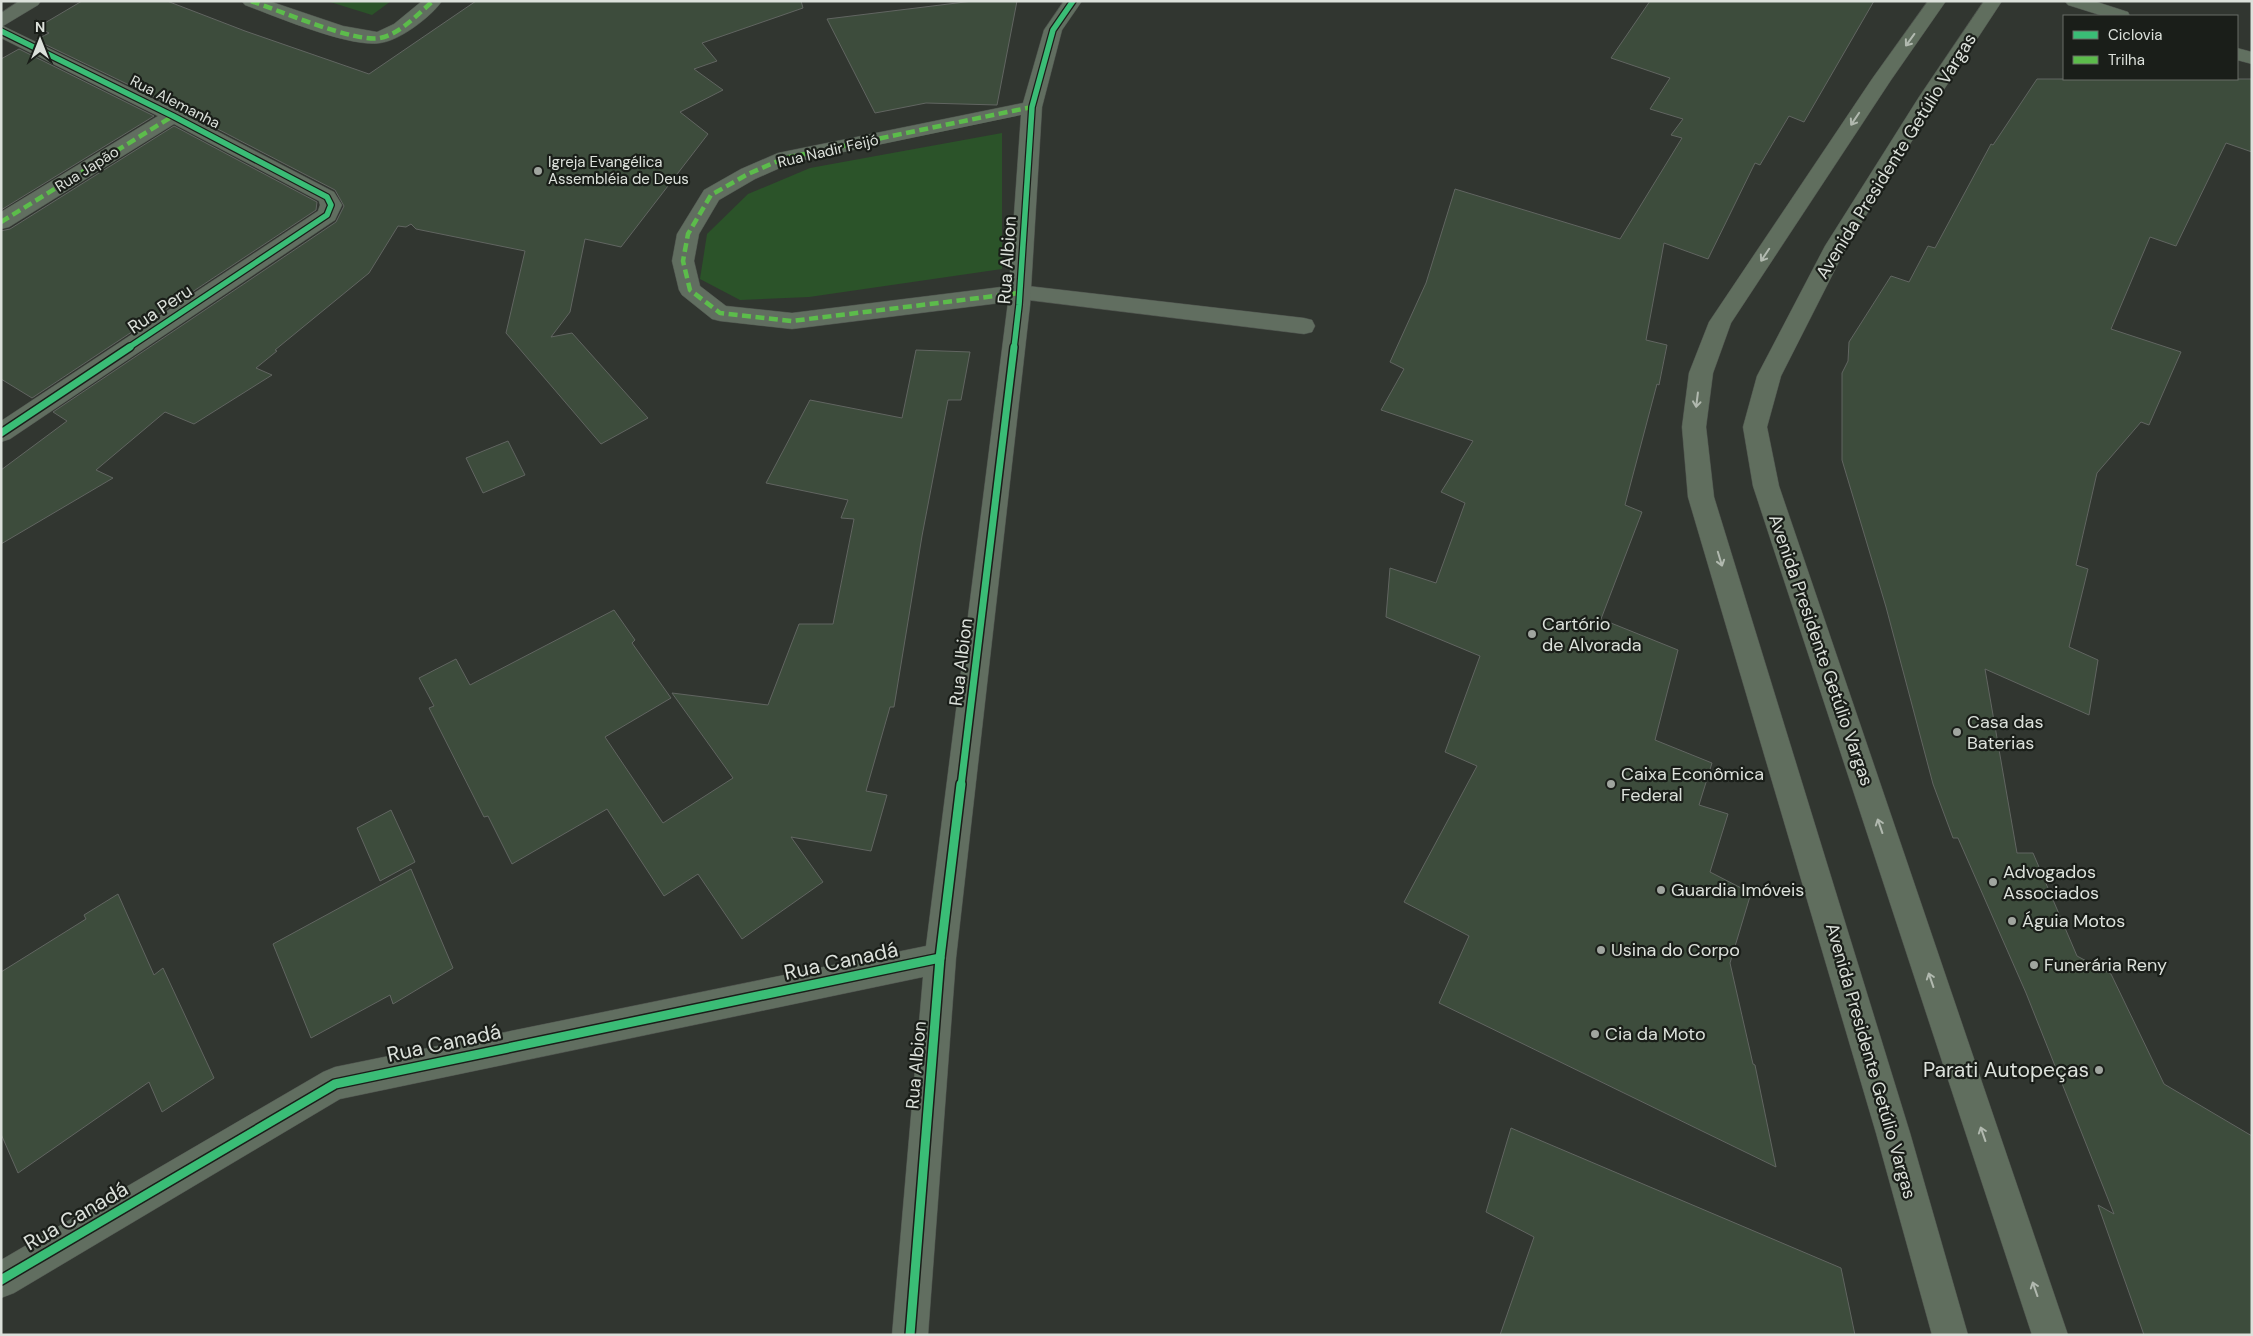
<svg xmlns="http://www.w3.org/2000/svg" width="2253" height="1336" font-family="'DM Sans',sans-serif">
	<rect width="100%" height="100%" fill="#313630"/>
	<g fill="#2b5329">
		<polygon points="327,1 391,1 372,15"/>
		<polygon points="1002,133 1002,269 809,297 740,300 700,279 707,234 748,194 810,168"/>
	</g>
	<g fill="#3d4c3c" stroke="#616561">
		<polygon points="82,1 167,1 245,31 369,74 476,1 801,1 803,8 702,43 717,61 694,69 723,90 680,112 708,134 621,247 585,239 570,312 551,337 572,333 648,418 601,444 506,333 525,251 416,229 411,224 406,227 398,226 369,273 275,350 277,351 256,368 272,375 194,424 165,412 96,470 113,478 1,544 1,470 67,421 53,412 336,222 344,206 335,190 181,110 36,40 49,33 38,27"/>
		<polygon points="973,1 1017,1 997,105 926,103 875,113 827,19"/>
		<polygon points="1650,1 1874,1 1804,122 1789,116 1760,165 1755,163 1708,259 1664,243 1646,340 1667,345 1659,385 1657,384 1625,505 1642,512 1601,619 1678,650 1655,740 1712,763 1699,805 1728,814 1710,872 1751,893 1730,963 1753,1064 1755,1065 1776,1167 1439,1003 1469,936 1404,902 1477,766 1445,752 1480,656 1386,617 1390,568 1436,583 1465,503 1441,492 1473,441 1381,410 1404,369 1390,362 1426,283 1455,189 1620,239 1682,138 1671,135 1683,119 1650,109 1670,78 1611,58"/>
		<polygon points="19,49 154,116 1,210 1,59"/>
		<polygon points="2037,79 2252,79 2252,152 2226,143 2176,246 2150,237 2111,329 2181,352 2149,425 2141,422 2097,473 2076,565 2088,569 2069,647 2098,660 2089,715 1985,669 2017,853 2033,853 2077,956 2111,974 2164,1084 2252,1136 2252,1335 2144,1335 2098,1205 2114,1214 2026,993 1958,838 1953,838 1933,784 1886,607 1842,460 1842,373 1848,361 1849,342 1891,276 1909,282 1928,246 1935,248 1991,144 1993,145"/>
		<polygon points="174,126 317,202 316,210 32,398 1,379 1,231 10,229"/>
		<polygon points="916,350 970,352 961,400 948,400 922,536 894,707 890,707 866,791 887,795 871,851 791,837 823,882 742,939 698,874 664,896 607,809 512,864 488,816 484,817 429,708 434,706 419,678 456,659 470,685 614,610 635,640 632,643 671,698 605,737 663,823 733,778 672,693 768,705 799,624 833,624 854,519 841,518 848,500 766,483 810,400 902,418"/>
		<polygon points="508,441 525,475 483,493 466,458"/>
		<polygon points="391,810 415,862 380,881 357,828"/>
		<polygon points="411,869 453,968 393,1004 390,995 311,1038 273,944"/>
		<polygon points="118,894 154,975 163,968 214,1078 162,1112 149,1082 18,1173 1,1134 1,972 86,919 84,915"/>
		<polygon points="1511,1128 1841,1268 1855,1335 1500,1335 1534,1237 1486,1212"/>
	</g>
	<g fill="none" stroke-linecap="round" stroke-linejoin="round">
		<g stroke="#4d514c" stroke-width="1">
			<polygon id="lane" points="1019,285 1304,318 1312,320 1315,326 1312,332 1304,334 1011,298 1008,293 1011,288"/>
		</g>
		<g stroke="#4d514c" stroke-width="1">
			<g id="street">
				<polygon points="19,1 41,1 38,5 3,26 180,112 334,192 342,205 335,220 10,439 1,442 1,421 318,211 320,205 319,201 174,124 9,227 1,229 1,212 158,116 1,38 1,13"/>
				<path d="M242 1H269L343 26 377 32 394 24 422 1H442C431 17 399 41 380 43 350 48 275 16 245 5Z"/>
				<path d="M1064 1H1082L1062 30 1042 107 1030 305 956 958 928 1335H892L923 977 340 1099 14 1293 1 1298V1260L323 1072 335 1067 926 946 1008 302 792 329 720 321 712 319 682 295 679 290 672 261 677 234 704 190 741 169 778 153 1023 103 1044 30ZM1021 115 1009 286 792 313 726 306 700 286 694 261 699 234 719 200 755 179 791 163Z"/>
			</g>
		</g>
		<g stroke="#4d514c" stroke-width="1">
			<g id="secondary">
				<polygon points="2065,1 2094,1 2128,12 2130,16 2103,16 2068,5"/>
				<polygon points="2237,48 2252,52 2252,64 2237,60"/>
			</g>
		</g>
		<g stroke="#4d514c" stroke-width="1">
			<g id="primary">
				<polygon points="1928,1 1946,1 1891,80 1731,323 1713,373 1706,427 1714,497 1910,1133 1968,1335 1932,1335 1876,1133 1688,497 1682,427 1689,373 1709,322 1872,79"/>
				<polygon points="1984,1 2002,1 1939,97 1847,246 1781,376 1767,427 1779,486 2068,1335 2032,1335 1753,486 1743,427 1757,376 1825,246 1919,97"/>
			</g>
		</g>
		<use href="#lane" fill="#616e60" fill-rule="evenodd"/>
		<use href="#street" fill="#616e60" fill-rule="evenodd"/>
		<use href="#secondary" fill="#617060" fill-rule="evenodd"/>
		<use href="#primary" fill="#606e5e" fill-rule="evenodd"/>
		<g stroke="#5cbc4b" stroke-width="4.5" stroke-dasharray="9 4.5" stroke-linecap="butt">
			<path d="M251 1C278 10 355 43 380 38 400 34 418 14 433 1"/>
			<polyline points="1,222 173,116"/>
			<polyline points="1019,293 792,321 720,313 690,290 683,261 688,234 711,195 748,174 785,158 1032,107"/>
		</g>
		<g stroke="#1a1e19" stroke-width="8">
			<g id="cycleway-far2">
				<polyline points="1,31 173,116 327,197 331,205 327,215 128,348"/>
				<polyline points="1014,348 1019,305 1032,107 1053,30 1073,1"/>
			</g>
		</g>
		<g stroke="#1a1e19" stroke-width="10">
			<g id="cycleway-far1">
				<polyline points="1,433 130,347"/>
				<polyline points="961,786 1014,347"/>
			</g>
		</g>
		<g stroke="#1a1e19" stroke-width="12">
			<g id="cycleway">
				<polyline points="1,1280 335,1084 940,958"/>
				<polyline points="910,1335 940,958 961,784"/>
			</g>
		</g>
		<use href="#cycleway-far2" stroke="#3abd76" stroke-width="5.5"/>
		<use href="#cycleway-far1" stroke="#3abd76" stroke-width="7"/>
		<use href="#cycleway" stroke="#3abd76" stroke-width="9"/>
	</g>
	<defs><path id="oneway-shaft" d="M-6 0H5M1.5-3L5.5 0L1.5 3" fill="none" stroke-width="1.6" stroke-linecap="round" stroke-linejoin="round" transform="scale(1.25)"/></defs>
	<g stroke="#b1b9af">
		<use href="#oneway-shaft" transform="translate(1910 40) rotate(126)"/>
		<use href="#oneway-shaft" transform="translate(1855 119) rotate(124)"/>
		<use href="#oneway-shaft" transform="translate(1765 255) rotate(124)"/>
		<use href="#oneway-shaft" transform="translate(1697 400) rotate(97)"/>
		<use href="#oneway-shaft" transform="translate(1720 559) rotate(73)"/>
		<use href="#oneway-shaft" transform="translate(1880 826) rotate(-109)"/>
		<use href="#oneway-shaft" transform="translate(1931 980) rotate(-109)"/>
		<use href="#oneway-shaft" transform="translate(1983 1134) rotate(-109)"/>
		<use href="#oneway-shaft" transform="translate(2035 1289) rotate(-109)"/>
	</g>
	<g fill="#a0a59f" stroke="#1a1e19" stroke-width="2">
		<circle cx="538" cy="171" r="5"/>
		<circle cx="1532" cy="634" r="5"/>
		<circle cx="1957" cy="732" r="5"/>
		<circle cx="1611" cy="784" r="5"/>
		<circle cx="1993" cy="882" r="5"/>
		<circle cx="1661" cy="890" r="5"/>
		<circle cx="2012" cy="921" r="5"/>
		<circle cx="1601" cy="950" r="5"/>
		<circle cx="2034" cy="965" r="5"/>
		<circle cx="1595" cy="1034" r="5"/>
		<circle cx="2099" cy="1070" r="5"/>
	</g>
	<g text-anchor="middle" stroke-width="4.5" stroke-linejoin="round" paint-order="stroke">
		<g font-size="15" fill="#dce1db" stroke="#1a1e19">
			<text transform="translate(175 102) rotate(27)" y="5">Rua Alemanha</text>
			<text transform="translate(828 151) rotate(-13)" y="5">Rua Nadir Feijó</text>
			<text transform="translate(87 169) rotate(-32)" y="5">Rua Japão</text>
		</g>
		<g font-size="15" fill="#dce1db" stroke="#1a1e19" text-anchor="start">
			<text x="548" y="167">Igreja Evangélica<tspan x="548" dy="17">Assembléia de Deus</tspan></text>
		</g>
		<g font-size="18" fill="#dce1db" stroke="#1a1e19">
			<text transform="translate(1896 156) rotate(-58)" y="6">Avenida Presidente Getúlio Vargas</text>
			<text transform="translate(1007 260) rotate(-86)" y="6">Rua Albion</text>
			<text transform="translate(160 309) rotate(-34)" y="6">Rua Peru</text>
			<text transform="translate(1821 650) rotate(71)" y="6">Avenida Presidente Getúlio Vargas</text>
			<text transform="translate(961 662) rotate(-83)" y="6">Rua Albion</text>
			<text transform="translate(1871 1061) rotate(74)" y="6">Avenida Presidente Getúlio Vargas</text>
			<text transform="translate(916 1065) rotate(-85)" y="6">Rua Albion</text>
		</g>
		<g font-size="18" fill="#dce1db" stroke="#1a1e19" text-anchor="start">
			<text x="1542" y="630">Cartório<tspan x="1542" dy="21">de Alvorada</tspan></text>
			<text x="1967" y="728">Casa das<tspan x="1967" dy="21">Baterias</tspan></text>
			<text x="1621" y="780">Caixa Econômica<tspan x="1621" dy="21">Federal</tspan></text>
			<text x="2003" y="878">Advogados<tspan x="2003" dy="21">Associados</tspan></text>
			<text x="1671" y="896">Guardia Imóveis</text>
			<text x="2022" y="927">Águia Motos</text>
			<text x="1611" y="956">Usina do Corpo</text>
			<text x="2044" y="971">Funerária Reny</text>
			<text x="1605" y="1040">Cia da Moto</text>
		</g>
		<g font-size="21" fill="#dce1db" stroke="#1a1e19">
			<text transform="translate(841 961) rotate(-12)" y="7">Rua Canadá</text>
			<text transform="translate(444 1043) rotate(-12)" y="7">Rua Canadá</text>
			<text transform="translate(76 1216) rotate(-30)" y="7">Rua Canadá</text>
		</g>
		<g font-size="21" fill="#dce1db" stroke="#1a1e19" text-anchor="end">
			<text x="2089" y="1077">Parati Autopeças</text>
		</g>
	</g>
	<rect width="2253" height="1336" fill="none" stroke="#dce1db" stroke-width="5"/>
	<rect x="2063" y="15" width="175" height="65" fill="#1a1e19" stroke="#686c67"/>
	<rect x="2073" y="31" width="25" height="8" fill="#3abd76" stroke="#686c67"/>
	<text x="2108" y="40" font-size="15" fill="#dce1db">Ciclovia</text>
	<rect x="2073" y="56" width="25" height="8" fill="#5cbc4b" stroke="#686c67"/>
	<text x="2108" y="65" font-size="15" fill="#dce1db">Trilha</text>
	<g transform="translate(40 40)" stroke="#1a1e19" stroke-width="4" paint-order="stroke">
	<path d="M0-4L9 19L0 12L-9 19Z" fill="#dce1db"/>
	<text y="-8" font-size="14" font-weight="bold" text-anchor="middle" fill="#dce1db">N</text>
	</g>
</svg>
